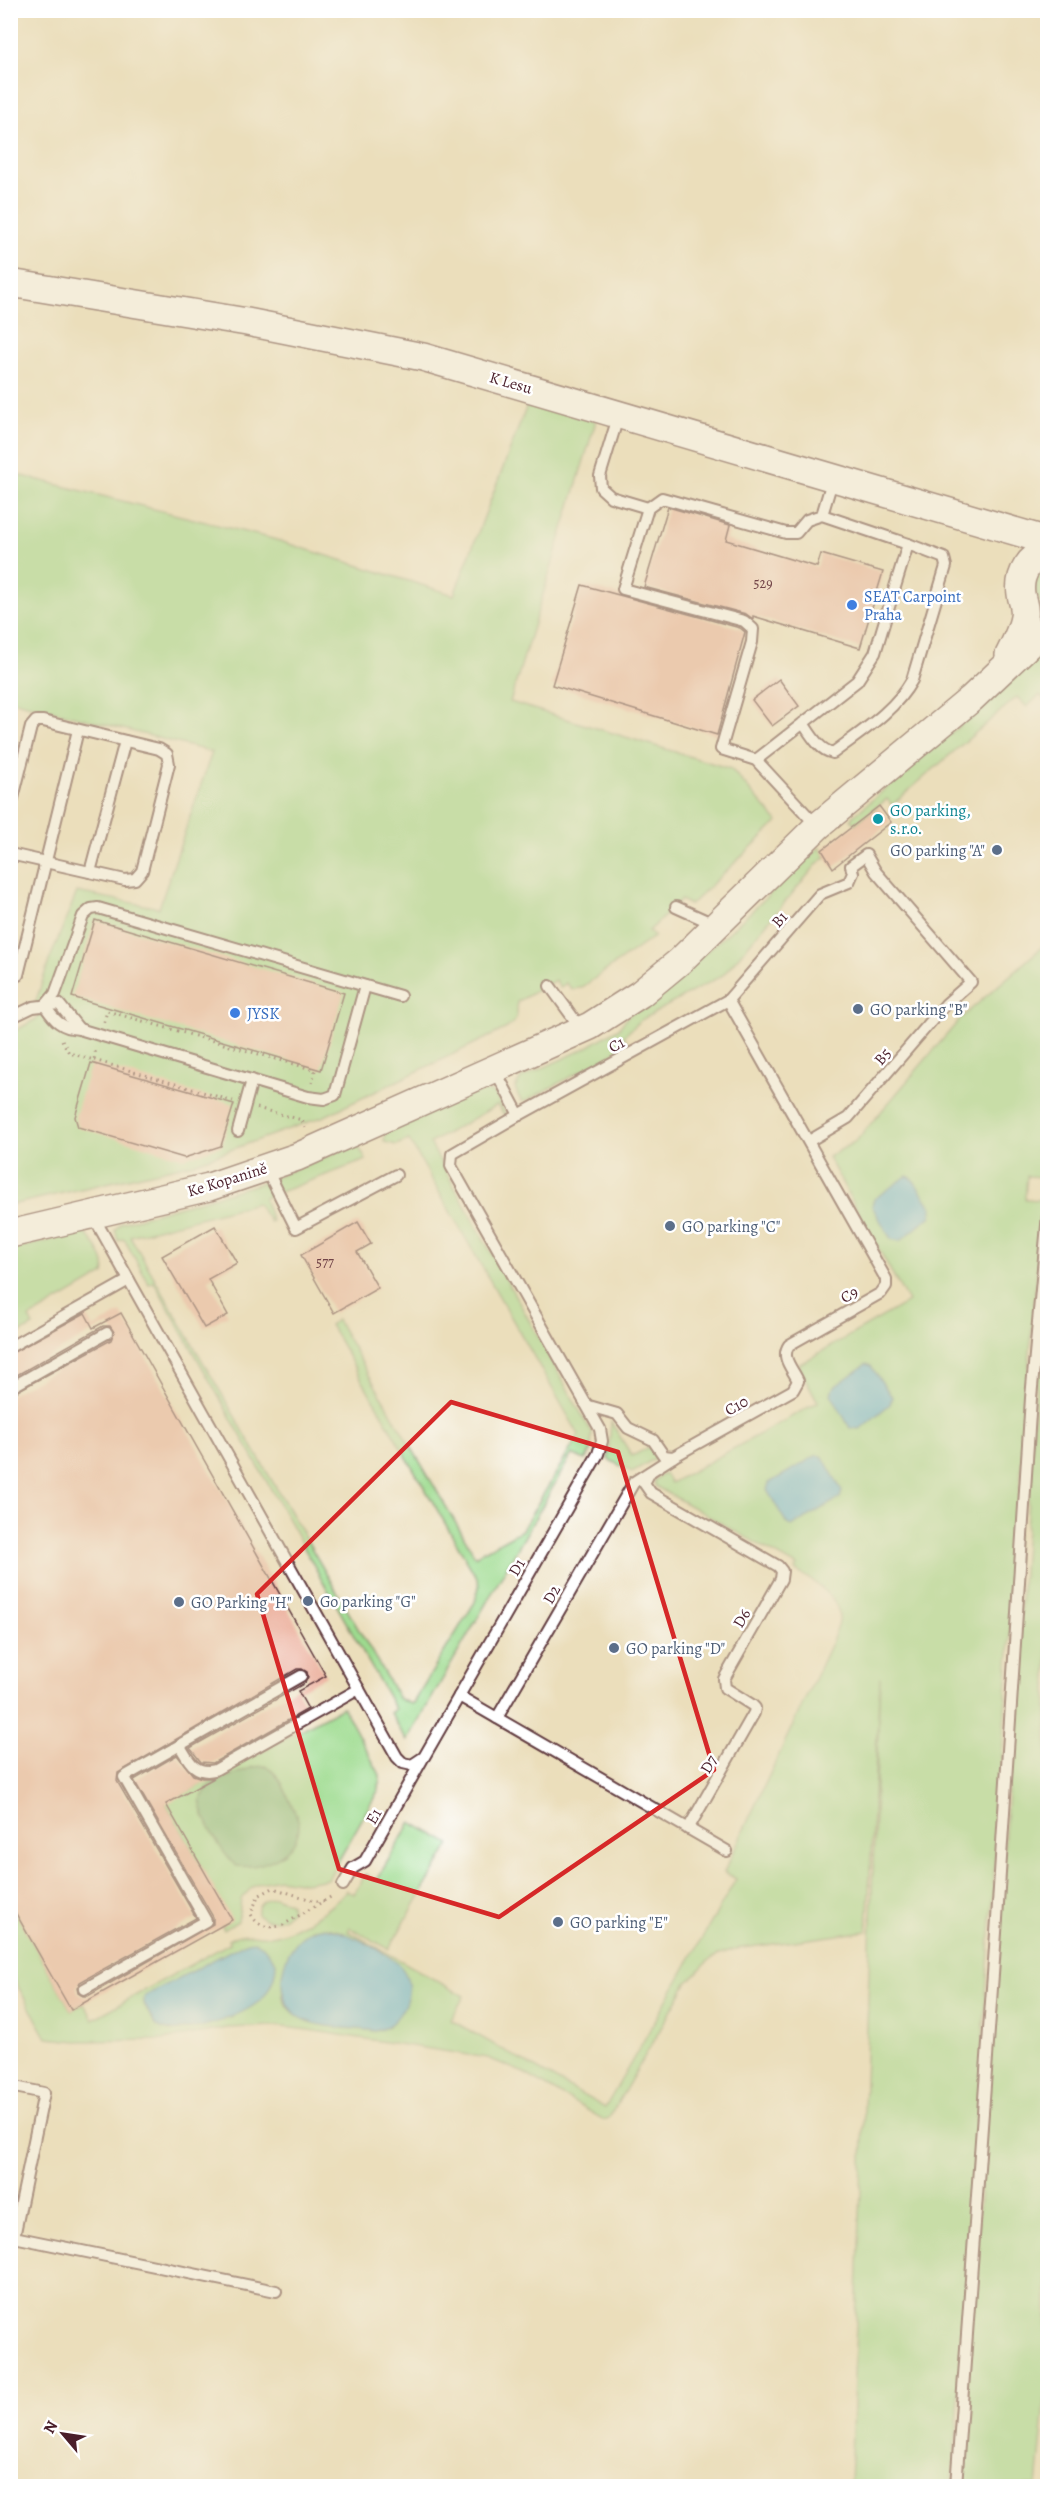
<svg xmlns="http://www.w3.org/2000/svg" width="1058" height="2497" font-family="Alegreya,serif">
	<rect width="100%" height="100%" fill="#fff"/>
	<filter id="ink" filterUnits="userSpaceOnUse"><feTurbulence type="fractalNoise" baseFrequency=".0167" numOctaves="2"/><feDisplacementMap in="SourceGraphic" scale="12" xChannelSelector="R" yChannelSelector="G"/><feConvolveMatrix kernelMatrix="1 2 1 2 8 2 1 2 1" color-interpolation-filters="sRGB"/></filter>
	<filter id="wash" filterUnits="userSpaceOnUse"><feTurbulence type="fractalNoise" baseFrequency=".008" numOctaves="4" result="noise"/><feDisplacementMap in="SourceGraphic" scale="24" xChannelSelector="R" yChannelSelector="G"/><feGaussianBlur stdDeviation="1.35" result="paint"/><feColorMatrix in="noise" values="0 0 0 0 0 0 0 0 0 0 0 0 0 0 0 0 0 1.4 0 .05"/><feComposite in="paint" operator="in"/></filter>
	<g filter="url(#wash)">
		<rect width="100%" height="100%" fill="#ebdebb"/>
		<g fill="#9edb8f" stroke="#747d5d" stroke-width="1.5" fill-rule="evenodd">
			<path d="M528 403 596 421 510 702 731 769 778 822 690 905 681 900 649 931 655 936 581 988 572 989 566 983 560 988 555 980 517 1002C518 1015 518 1020 507 1028L325 1116 194 1163 11 1205 10 1050 13 1049 11 1033 38 1018 35 1004 49 961 77 892 159 908 212 752 11 700V473L273 539 454 595Z"/>
			<path d="M1047 564V610C1032 598 1031 576 1047 564Z"/>
			<polygon points="1047,637 1047,703 1040,695 1027,707 1017,697 892,805 887,799 855,824 851,820 852,817 977,711"/>
			<polygon points="820,847 826,857 818,863 723,975 641,1020 624,1036 629,1045 526,1101 521,1101 515,1088 521,1078 584,1049 619,1028 627,1017 727,934"/>
			<path d="M1047 943 1048 1114 1044 1177 1027 1176 1025 1199 1043 1200 1026 1398 953 2486H850L880 1677 867 1931 735 1949 717 1955 706 1963 687 1983 609 2118 604 2120 524 2073 488 2058 308 2030 274 2026 228 2028 163 2040 77 2041 47 2038 11 1974 10 1903 71 2010 84 2003 93 2019 230 1943 228 1940C247 1929 252 1938 270 1936 292 1934 334 1908 346 1890L354 1894 365 1875 376 1881 411 1822 450 1844 389 1949 350 1928 348 1931 464 1996 451 2020 605 2108 736 1879 724 1872 833 1639C835 1633 838 1627 839 1621 842 1597 812 1581 795 1570L797 1566 655 1486 654 1480 665 1473 671 1483 818 1402 798 1365 908 1302 828 1157 856 1141 961 1018ZM327 1928 343 1932 389 2026 375 2031 311 2022 291 2010 286 2004 282 1995 297 1942 312 1929ZM145 1996 233 2017 196 2027 170 2031 155 2025 143 2002Z"/>
			<path d="M489 1091 495 1094 506 1114H503L497 1105 430 1143 592 1433 591 1451 585 1460 572 1454 407 1741 390 1713 395 1709 154 1282 149 1284 124 1239 118 1241 115 1230 121 1223 258 1184 357 1144 366 1160 264 1198 272 1221 270 1222 257 1203 130 1236 399 1699 410 1704 413 1703 475 1602 479 1587 478 1580 330 1325 337 1320 475 1556 522 1530 579 1435 409 1140 396 1145 384 1142 385 1134C400 1118 467 1093 489 1091Z"/>
			<path d="M83 1232C93 1239 108 1262 104 1274L29 1318 33 1326 11 1338V1250Z"/>
			<polygon points="1047,1264 1047,2384 1037,2486 960,2486 1035,1398"/>
			<polygon points="611,1422 632,1456 650,1447 656,1458 632,1472 608,1459"/>
			<polygon points="343,1707 380,1775 379,1789 328,1879 305,1883 279,1879 260,1883 252,1887 241,1899 238,1921 224,1930 222,1926 231,1920 150,1775 182,1795"/>
			<path d="M274 1897 290 1903 291 1911C282 1921 268 1925 258 1914 256 1904 264 1899 274 1897Z"/>
		</g>
		<path fill="#7ebb7a" stroke="#646d52" stroke-width="1.5" d="M265 1766C279 1774 283 1785 289 1799 292 1807 299 1817 299 1825 298 1855 261 1869 236 1866 221 1853 203 1819 200 1800L210 1784 253 1767Z"/>
		<g fill="#5bb4d8" stroke="#526a82" stroke-width="1.5">
			<polygon points="907,1176 912,1178 932,1208 931,1216 900,1241 891,1239 872,1206 874,1199"/>
			<polygon points="866,1364 871,1366 892,1397 890,1404 860,1429 850,1428 831,1394 833,1388"/>
			<polygon points="817,1455 823,1457 842,1491 840,1498 792,1526 787,1524 767,1490 769,1483"/>
			<path d="M320 1928C341 1928 395 1954 405 1973 416 1994 398 2028 375 2031 355 2028 313 2028 298 2016 267 1994 284 1935 320 1928Z"/>
			<path d="M254 1941 263 1946 276 1962C276 1977 269 1994 257 2003 238 2018 176 2040 155 2025L143 2001 145 1996 247 1942Z"/>
		</g>
		<g id="blocks">
			<g fill="#ecb19e">
				<polygon points="668,507 730,525 726,540 817,567 821,554 883,572 860,648 753,616 753,619 746,614 644,587"/>
				<polygon points="582,585 740,628 745,632 717,735 552,685"/>
				<polygon points="779,679 799,706 772,726 752,700"/>
				<polygon points="879,806 891,822 833,868 822,850"/>
				<polygon points="95,920 344,993 321,1070 72,997"/>
				<polygon points="91,1063 234,1104 221,1146 184,1158 78,1127 75,1117"/>
				<polygon points="358,1222 371,1244 357,1252 378,1288 334,1313 301,1255"/>
				<polygon points="215,1226 237,1263 208,1279 228,1315 204,1328 162,1256"/>
				<polygon points="85,1313 93,1328 121,1313 326,1676 298,1691 308,1709 213,1763 201,1762 190,1748 305,1683 308,1677 307,1672 302,1669 297,1669 118,1773 117,1781 196,1918 80,1982 77,1988 78,1993 83,1996 88,1996 213,1924 213,1917 134,1780 177,1755 193,1775 202,1778 214,1778 166,1804 232,1920 71,2010 10,1903 10,1395 111,1340 114,1332 110,1326 103,1326 10,1379 10,1354"/>
			</g>
		</g>
	</g>
	<g filter="url(#ink)">
		<use href="#blocks" fill-opacity="0" stroke="#623c41" stroke-width="1.5"/>
		<g fill="none" stroke-linecap="round" stroke-linejoin="round">
			<g stroke="#623c41" stroke-width="14">
				<g id="service">
					<polyline points="619,414 600,476 601,488 611,497 648,508"/>
					<polyline points="822,515 833,478"/>
					<path d="M756 760 857 681 875 653 908 544 944 558 946 566 912 680C894 712 862 731 833 753 819 750 811 735 803 723"/>
					<polyline points="10,810 31,727 36,721 43,721 159,749 167,754 169,764 142,871 135,879 125,880 10,854"/>
					<polyline points="817,826 756,760 721,749 752,642 753,629 744,621 623,589 648,508 662,498 786,533 796,533 807,520 822,515 908,544"/>
					<polyline points="90,872 125,741"/>
					<polyline points="676,907 716,925"/>
					<polyline points="18,975 78,730"/>
					<polyline points="550,986 582,1030"/>
					<polyline points="45,1006 55,994 83,916 91,909 98,908 400,996"/>
					<path d="M45 1006C55 1021 61 1028 79 1029L308 1097 324 1099 335 1095 365 986"/>
					<polyline points="10,1018 33,1007 59,1004 79,1029"/>
					<polyline points="495,1070 519,1115"/>
					<polyline points="238,1131 252,1080"/>
					<polyline points="266,1168 296,1228 396,1175"/>
					<polyline points="92,1214 397,1757 403,1763 412,1765 424,1757 598,1454 602,1441 600,1429 451,1166 452,1154 519,1115 728,1000 820,894 849,882 853,873 851,866 866,855 876,872 971,982 946,1004 848,1118 809,1141"/>
					<polyline points="10,1347 129,1280"/>
					<polyline points="10,1388 107,1333"/>
					<polyline points="584,1402 589,1406 617,1414 628,1428 653,1440 664,1456 673,1457"/>
					<polyline points="650,1472 644,1483 651,1493 778,1566 782,1571 781,1579 724,1679 725,1688 752,1705 755,1708 754,1713 688,1829"/>
					<polyline points="459,1696 727,1851"/>
					<path d="M497 1718 634 1482 673 1457 793 1390 798 1381C793 1369 780 1358 789 1345L881 1293 886 1286V1279L728 1000"/>
					<path d="M180 1746C189 1761 195 1775 215 1770L359 1689"/>
					<polyline points="343,1885 353,1868 365,1861 422,1760"/>
					<polyline points="84,1989 206,1921 124,1777 301,1676"/>
					<polyline points="10,2086 44,2093 14,2237 276,2291"/>
					<polyline points="956,2486 997,1919 1031,1398 1048,1214"/>
				</g>
			</g>
			<g stroke="#623c41" stroke-width="30">
				<g id="tertiary">
					<polyline points="10,283 247,322 423,357 1048,541"/>
					<path d="M1009 655C1015 643 1022 630 1024 617 1026 608 1022 602 1021 594 1018 574 1030 557 1048 549"/>
					<polyline points="10,1234 209,1187 297,1157 590,1026 640,994 680,961 818,826 971,699 1042,632 1048,630"/>
				</g>
			</g>
			<g stroke="#623c41" stroke-width="3" stroke-dasharray="1.5 4.5" stroke-linecap="butt">
				<polyline points="104,1022 107,1011 315,1070 312,1083"/>
				<polyline points="62,1040 69,1053 94,1060 96,1047"/>
				<polyline points="94,1060 233,1101"/>
				<polyline points="257,1108 302,1120 305,1128"/>
				<path d="M324 1901H315L273 1888 258 1896 251 1914C257 1927 270 1929 283 1925L334 1895"/>
			</g>
			<use href="#service" stroke="#fff" stroke-width="10"/>
			<use href="#tertiary" stroke="#fff" stroke-width="27"/>
		</g>
	</g>
	<path d="M0 0H1058V2497H0ZM451 1402 618 1452 714 1770 499 1917 339 1869 257 1594Z" fill="#ebdebb" fill-opacity=".55" fill-rule="evenodd"/>
	<path fill="none" stroke="#d62828" stroke-width="4.5" stroke-linejoin="round" d="M451 1402 618 1452 714 1770 499 1917 339 1869 257 1594Z"/>
	<g fill="#3f7fe0" stroke="#fff" stroke-width="2">
		<circle cx="852" cy="605" r="6"/>
		<circle cx="235" cy="1013" r="6"/>
	</g>
	<circle fill="#0f9aa8" stroke="#fff" stroke-width="2" cx="878" cy="819" r="6"/>
	<g fill="#5c6f8a" stroke="#fff" stroke-width="2">
		<circle cx="997" cy="850" r="6"/>
		<circle cx="858" cy="1009" r="6"/>
		<circle cx="670" cy="1226" r="6"/>
		<circle cx="308" cy="1601" r="6"/>
		<circle cx="179" cy="1602" r="6"/>
		<circle cx="614" cy="1648" r="6"/>
		<circle cx="558" cy="1922" r="6"/>
	</g>
	<g text-anchor="middle" stroke-width="5" stroke-linejoin="round" paint-order="stroke">
		<g font-size="14" fill="#724448">
			<text x="763" y="588">529</text>
			<text x="325" y="1267">577</text>
		</g>
		<g font-size="16" fill="#4a1f2b" stroke="#fff">
			<text transform="translate(511 382) rotate(16)" y="6">K Lesu</text>
			<text transform="translate(779 919) rotate(-49)" y="6">B1</text>
			<text transform="translate(616 1044) rotate(-29)" y="6">C1</text>
			<text transform="translate(882 1056) rotate(-50)" y="6">B5</text>
			<text transform="translate(227 1179) rotate(-17)" y="6">Ke Kopanině</text>
			<text transform="translate(849 1294) rotate(-29)" y="6">C9</text>
			<text transform="translate(736 1405) rotate(-29)" y="6">C10</text>
			<text transform="translate(516 1567) rotate(-60)" y="6">D1</text>
			<text transform="translate(551 1594) rotate(-60)" y="6">D2</text>
			<text transform="translate(741 1618) rotate(-60)" y="6">D6</text>
			<text transform="translate(708 1764) rotate(-60)" y="6">D7</text>
			<text transform="translate(373 1816) rotate(-60)" y="6">E1</text>
		</g>
		<g font-size="16" fill="#366cbe" stroke="#fff" text-anchor="start">
			<text x="864" y="602">SEAT Carpoint<tspan x="864" dy="18">Praha</tspan></text>
			<text x="247" y="1019">JYSK</text>
		</g>
		<g font-size="16" fill="#0d838f" stroke="#fff" text-anchor="start">
			<text x="890" y="816">GO parking,<tspan x="890" dy="18">s.r.o.</tspan></text>
		</g>
		<g font-size="16" fill="#4e5e75" stroke="#fff" text-anchor="start">
			<text x="985" y="856" text-anchor="end">GO parking "A"</text>
			<text x="870" y="1015">GO parking "B"</text>
			<text x="682" y="1232">GO parking "C"</text>
			<text x="320" y="1607">Go parking "G"</text>
			<text x="191" y="1608">GO Parking "H"</text>
			<text x="626" y="1654">GO parking "D"</text>
			<text x="570" y="1928">GO parking "E"</text>
		</g>
	</g>
	<rect width="1058" height="2497" fill="none" stroke="#fff" stroke-width="36"/>
	<g transform="translate(63 2434) rotate(299)" stroke="#ffffff" stroke-width="4.5" paint-order="stroke">
	<path d="M0-4.5L10 22L0 15L-10 22Z" fill="#4a1f2b"/>
	<text y="-9" font-size="16" font-weight="bold" text-anchor="middle" fill="#4a1f2b">N</text>
	</g>
</svg>
